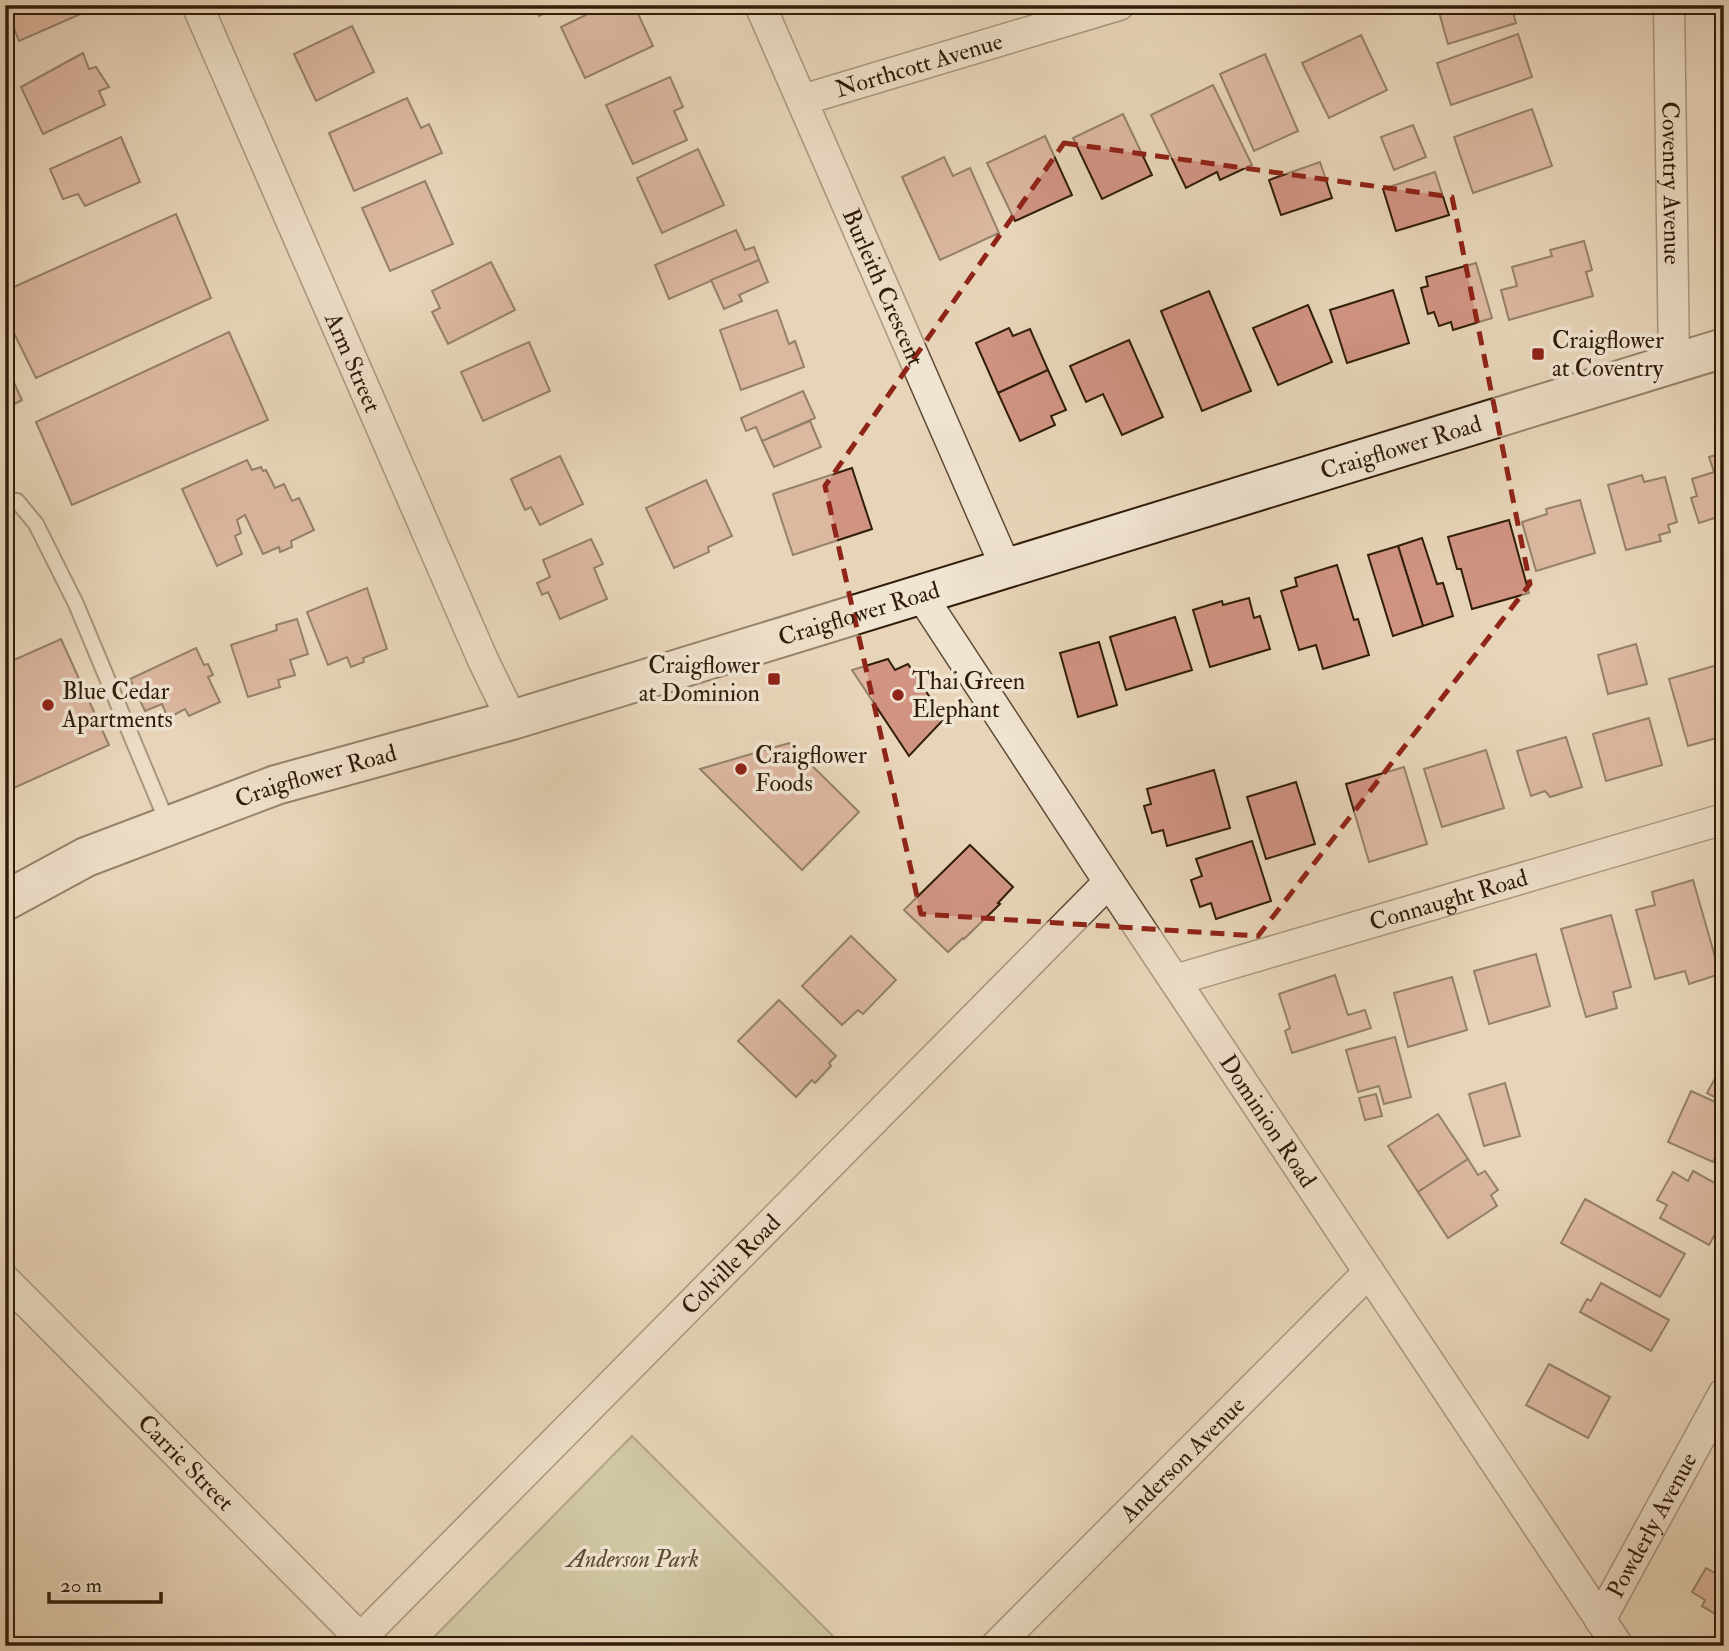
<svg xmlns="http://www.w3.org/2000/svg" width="1729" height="1651" font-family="'IM FELL Double Pica',serif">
	<rect width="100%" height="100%" fill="#e8d5b9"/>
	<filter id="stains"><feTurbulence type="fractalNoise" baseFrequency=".00286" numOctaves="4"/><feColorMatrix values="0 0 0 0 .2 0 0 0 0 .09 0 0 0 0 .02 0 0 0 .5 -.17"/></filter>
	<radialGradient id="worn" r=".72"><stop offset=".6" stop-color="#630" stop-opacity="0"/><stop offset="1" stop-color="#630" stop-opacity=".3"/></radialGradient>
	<polygon fill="#b8bd8e" stroke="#746d4c" stroke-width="2" points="632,1436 843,1646 445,1646 435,1636"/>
	<g fill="#d19483" stroke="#301d09" stroke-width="2">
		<polygon points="5,5 80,5 83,13 19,41"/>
		<polygon points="534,5 563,5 539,16"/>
		<polygon points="606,5 634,5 653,46 585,78 561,27"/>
		<polygon points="1437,5 1511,5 1516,23 1448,44"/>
		<polygon points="352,26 374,72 316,101 294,54"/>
		<polygon points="1518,34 1532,77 1451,105 1437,63"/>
		<polygon points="1361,35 1387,90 1329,118 1302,63"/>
		<polygon points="83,53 89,69 96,67 109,87 99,91 105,105 43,134 21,87"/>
		<polygon points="1265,54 1298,131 1254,151 1220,74"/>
		<polygon points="670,77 683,107 674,111 687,140 633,164 606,105"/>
		<polygon points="1213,85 1252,165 1220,180 1217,172 1186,188 1151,115"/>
		<polygon points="407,98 421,128 429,124 442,153 354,191 329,133"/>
		<polygon points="1532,109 1552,166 1473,193 1454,137"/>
		<polygon points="1123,114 1152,175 1102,199 1073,138"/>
		<polygon points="1413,125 1426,157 1394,170 1381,137"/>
		<polygon points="1045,136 1072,195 1015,221 987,163"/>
		<polygon points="121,137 140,182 85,206 78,194 63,199 50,169"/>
		<polygon points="698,149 724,205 662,233 637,178"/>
		<polygon points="944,157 953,176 970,168 999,233 940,260 902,177"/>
		<polygon points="1320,162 1332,198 1281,215 1269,180"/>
		<polygon points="1435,172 1449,215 1396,231 1383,189"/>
		<polygon points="425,181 453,244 390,271 362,208"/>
		<polygon points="176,214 211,298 36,378 5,315 5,291"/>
		<polygon points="736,230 745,250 754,247 759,260 669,299 655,265"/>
		<polygon points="1584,241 1592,270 1586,272 1593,296 1509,320 1501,290 1517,286 1512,267 1552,256 1550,250"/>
		<polygon points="759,260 768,282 739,295 742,301 724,309 711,280"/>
		<polygon points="491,262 515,310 448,344 432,312 440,308 432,291"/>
		<polygon points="1476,263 1492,318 1453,330 1451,322 1439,326 1434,312 1428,314 1421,288 1428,286 1426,277"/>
		<polygon points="1393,290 1409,343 1347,363 1330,310"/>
		<polygon points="1209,291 1251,391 1202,411 1161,311"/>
		<polygon points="1308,305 1332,362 1278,385 1253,328"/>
		<polygon points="777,310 789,344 795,341 804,367 741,390 720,330"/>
		<polygon points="1009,328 1013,336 1030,329 1048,370 998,393 976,343"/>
		<polygon points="229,332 268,420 72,505 36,422"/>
		<polygon points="1129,340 1163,417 1122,435 1103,394 1086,402 1070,366"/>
		<polygon points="529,342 550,391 483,421 461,372"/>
		<polygon points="5,363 22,400 5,409"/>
		<polygon points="1048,370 1066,410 1051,416 1055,425 1020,441 998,393"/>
		<polygon points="803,391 815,418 762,441 756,427 746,431 741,418"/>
		<polygon points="810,421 821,447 774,467 762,441"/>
		<polygon points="1723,453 1724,515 1699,523 1691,498 1697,496 1692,479 1714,472 1709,457"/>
		<polygon points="560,456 583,504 540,525 531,507 525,510 511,479"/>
		<polygon points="247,460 252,470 261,467 263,471 266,470 275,488 284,484 292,501 299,498 314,530 291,541 292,547 280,552 279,547 263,554 245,515 237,520 241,533 235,536 242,554 217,566 182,489"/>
		<polygon points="852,468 872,529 793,555 773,494"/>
		<polygon points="1642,475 1644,482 1665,477 1677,522 1668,525 1670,532 1659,535 1661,541 1626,550 1608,485"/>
		<polygon points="706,480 732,536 708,547 709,552 674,568 646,508"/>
		<polygon points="1580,500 1595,553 1536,571 1522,522 1547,514 1546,509"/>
		<polygon points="1509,520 1529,593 1472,609 1461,569 1457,569 1448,537"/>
		<polygon points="1422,538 1437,584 1443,583 1453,616 1423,626 1398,546"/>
		<polygon points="591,539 603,564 594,568 607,599 560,619 548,592 542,595 537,583 550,577 543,560"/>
		<polygon points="1398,546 1423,626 1393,636 1368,555"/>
		<polygon points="1337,565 1354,620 1358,619 1369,655 1323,669 1316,645 1299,650 1281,591 1297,586 1295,578"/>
		<polygon points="367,588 387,649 363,658 364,662 351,667 347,657 328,665 307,612"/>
		<polygon points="1249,598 1254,618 1260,616 1270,649 1210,667 1193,610 1222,601 1223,605"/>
		<polygon points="1175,617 1192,670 1126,690 1110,637"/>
		<polygon points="297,619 308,654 290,660 295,675 278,680 280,687 248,697 231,645 277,630 276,625"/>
		<polygon points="61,639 109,745 5,792 5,664"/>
		<polygon points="1099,642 1117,705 1078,717 1060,653"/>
		<polygon points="1636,644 1647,684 1608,694 1598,655"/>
		<polygon points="196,648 204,665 208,664 213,675 208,677 220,702 189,716 185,709 168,718 162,704 145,711 130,679"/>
		<polygon points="888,659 895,670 908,664 944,719 909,756 852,670"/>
		<polygon points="1724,663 1724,736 1688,746 1669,679"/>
		<polygon points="1649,718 1662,765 1606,781 1593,734"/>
		<polygon points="1566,737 1582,787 1550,797 1545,791 1531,796 1517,751"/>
		<polygon points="789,743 859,812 802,870 700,769"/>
		<polygon points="1486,750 1504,808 1442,827 1424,769"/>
		<polygon points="1404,767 1427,844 1369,862 1346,784"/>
		<polygon points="1214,770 1230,828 1167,846 1163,830 1152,833 1144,806 1151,804 1147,789"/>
		<polygon points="1296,782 1315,844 1266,859 1247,797"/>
		<polygon points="1252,841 1271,901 1216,919 1211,903 1200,907 1191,880 1202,876 1196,859"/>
		<polygon points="970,845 1013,887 998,903 1000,904 964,939 963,938 948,952 904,910"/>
		<polygon points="1693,880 1720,974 1689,984 1685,971 1655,979 1636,910 1655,905 1652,892"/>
		<polygon points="1611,915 1631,987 1613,992 1617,1008 1586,1017 1561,929"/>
		<polygon points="851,936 896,980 863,1014 858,1010 842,1025 802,986"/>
		<polygon points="1536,954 1550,1006 1489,1024 1474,971"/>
		<polygon points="1335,975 1348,1015 1365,1010 1371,1028 1292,1053 1285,1031 1290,1028 1279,994"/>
		<polygon points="1452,977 1467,1030 1408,1047 1394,993"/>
		<polygon points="779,1000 836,1056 829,1063 831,1066 815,1083 812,1080 796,1097 738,1041"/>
		<polygon points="1395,1037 1411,1097 1384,1104 1379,1086 1358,1092 1346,1050"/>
		<polygon points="1724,1062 1724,1102 1707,1093"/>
		<polygon points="1505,1083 1520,1136 1484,1146 1469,1094"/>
		<polygon points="1691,1091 1724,1106 1724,1139 1713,1162 1668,1142"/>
		<polygon points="1376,1094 1382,1116 1365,1120 1359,1098"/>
		<polygon points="1438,1114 1468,1159 1418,1192 1388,1146"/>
		<polygon points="1468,1159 1478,1175 1485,1171 1498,1190 1491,1195 1497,1206 1448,1238 1418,1192"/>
		<polygon points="1693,1171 1724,1188 1724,1227 1720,1225 1709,1245 1660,1218 1667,1205 1657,1200 1673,1172 1688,1181"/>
		<polygon points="1585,1199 1685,1254 1660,1297 1561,1243"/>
		<polygon points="1601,1283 1669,1320 1651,1351 1580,1312 1587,1299 1591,1301"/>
		<polygon points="1549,1364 1610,1397 1588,1438 1526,1405"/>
		<polygon points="1706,1568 1724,1578 1724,1619 1702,1606 1705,1600 1692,1592"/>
	</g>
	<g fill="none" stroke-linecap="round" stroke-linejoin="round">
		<g stroke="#5e4b35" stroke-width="18">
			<polyline id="service" points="5,501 17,501 36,524 76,604 168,824"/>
		</g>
		<g stroke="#5e4b35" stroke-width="33">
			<g id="minor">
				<path id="s1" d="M197 5 483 660 512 720"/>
				<path id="s2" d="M760 5 1007 570"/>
				<path id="s3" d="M1669 5 1674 363"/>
				<path id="s4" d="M802 100 1119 5"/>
				<path id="s5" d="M921 595 1109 882 1618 1646"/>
				<path id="s6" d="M1175 980 1724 819"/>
				<path id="s7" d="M5 1280 368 1646"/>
				<path id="s8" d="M1600 1620 1724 1393"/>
				<path id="s9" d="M353 1646 1109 882"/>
				<path id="s10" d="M996 1646 1369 1272"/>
			</g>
		</g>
		<g stroke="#301d09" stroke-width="42">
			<g id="secondary">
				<path id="s11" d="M5 901 86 857 276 785 512 720 1724 348"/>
			</g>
		</g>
		<use href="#service" stroke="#f0e4d2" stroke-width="14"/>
		<use href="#minor" stroke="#f0e4d2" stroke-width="30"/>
		<use href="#secondary" stroke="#f0e4d2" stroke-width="38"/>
	</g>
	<path d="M0 0H1729V1651H0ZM1064 143 1452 197 1530 584 1258 936 921 914 825 486Z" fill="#e8d5b9" fill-opacity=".55" fill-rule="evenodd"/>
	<path fill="none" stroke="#8f2418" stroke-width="5" stroke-dasharray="14 9" stroke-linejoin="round" d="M1064 143 1452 197 1530 584 1258 936 921 914 825 486Z"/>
	<g fill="#8f2418" stroke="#f0e4d2" stroke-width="2.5">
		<rect x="1531" y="347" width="14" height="14" rx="3.5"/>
		<rect x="767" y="672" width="14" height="14" rx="3.5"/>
		<circle cx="898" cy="695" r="7"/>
		<circle cx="48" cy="705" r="7"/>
		<circle cx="741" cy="769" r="7"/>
	</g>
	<g text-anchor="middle" stroke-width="7" stroke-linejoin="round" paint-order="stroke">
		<g font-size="24" fill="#301d09" stroke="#f0e4d2">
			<text dy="8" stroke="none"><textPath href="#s4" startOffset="122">Northcott Avenue</textPath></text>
			<text dy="8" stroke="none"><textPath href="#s3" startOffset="178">Coventry Avenue</textPath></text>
			<text dy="8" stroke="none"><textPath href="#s2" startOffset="308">Burleith Crescent</textPath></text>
			<text dy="8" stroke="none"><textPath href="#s1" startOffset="390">Arm Street</textPath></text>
			<text dy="8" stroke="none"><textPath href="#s11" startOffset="1470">Craigflower Road</textPath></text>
			<text dy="8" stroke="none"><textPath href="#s11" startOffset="903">Craigflower Road</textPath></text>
			<text dy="8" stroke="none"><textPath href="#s11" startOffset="336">Craigflower Road</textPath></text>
			<text dy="8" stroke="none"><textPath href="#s6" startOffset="285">Connaught Road</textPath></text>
			<text dy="8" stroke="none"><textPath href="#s5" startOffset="630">Dominion Road</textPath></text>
			<text dy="8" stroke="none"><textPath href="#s9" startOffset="537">Colville Road</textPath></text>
			<text dy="8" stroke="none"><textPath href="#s10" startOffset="264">Anderson Avenue</textPath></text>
			<text dy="8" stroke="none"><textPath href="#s7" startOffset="257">Carrie Street</textPath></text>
			<text dy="8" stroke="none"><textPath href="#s8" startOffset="108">Powderly Avenue</textPath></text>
		</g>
		<g font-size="24" fill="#301d09" stroke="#f0e4d2" text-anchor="start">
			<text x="1552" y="348">Craigflower<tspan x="1552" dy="28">at Coventry</tspan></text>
			<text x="760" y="673" text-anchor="end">Craigflower<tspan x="760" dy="28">at Dominion</tspan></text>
			<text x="912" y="689">Thai Green<tspan x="912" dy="28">Elephant</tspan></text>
			<text x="62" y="699">Blue Cedar<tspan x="62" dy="28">Apartments</tspan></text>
			<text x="755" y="763">Craigflower<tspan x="755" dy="28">Foods</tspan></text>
		</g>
		<g font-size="24" font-style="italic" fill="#594d31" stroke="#f0e4d2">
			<text x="633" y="1567">Anderson Park</text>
		</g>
	</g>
	<rect width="1729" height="1651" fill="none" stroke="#e8d5b9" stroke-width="28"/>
	<rect x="7" y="7" width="1715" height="1637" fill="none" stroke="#301d09" stroke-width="3.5"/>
	<rect x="14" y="14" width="1701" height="1623" fill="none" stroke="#301d09" stroke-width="2"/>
	<path d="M49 1592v10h112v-10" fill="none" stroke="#301d09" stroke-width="3.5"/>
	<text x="60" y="1592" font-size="21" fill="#301d09" stroke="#f0e4d2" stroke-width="5" paint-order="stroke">20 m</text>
	<rect width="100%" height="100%" filter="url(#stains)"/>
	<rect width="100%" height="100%" fill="url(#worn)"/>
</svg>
